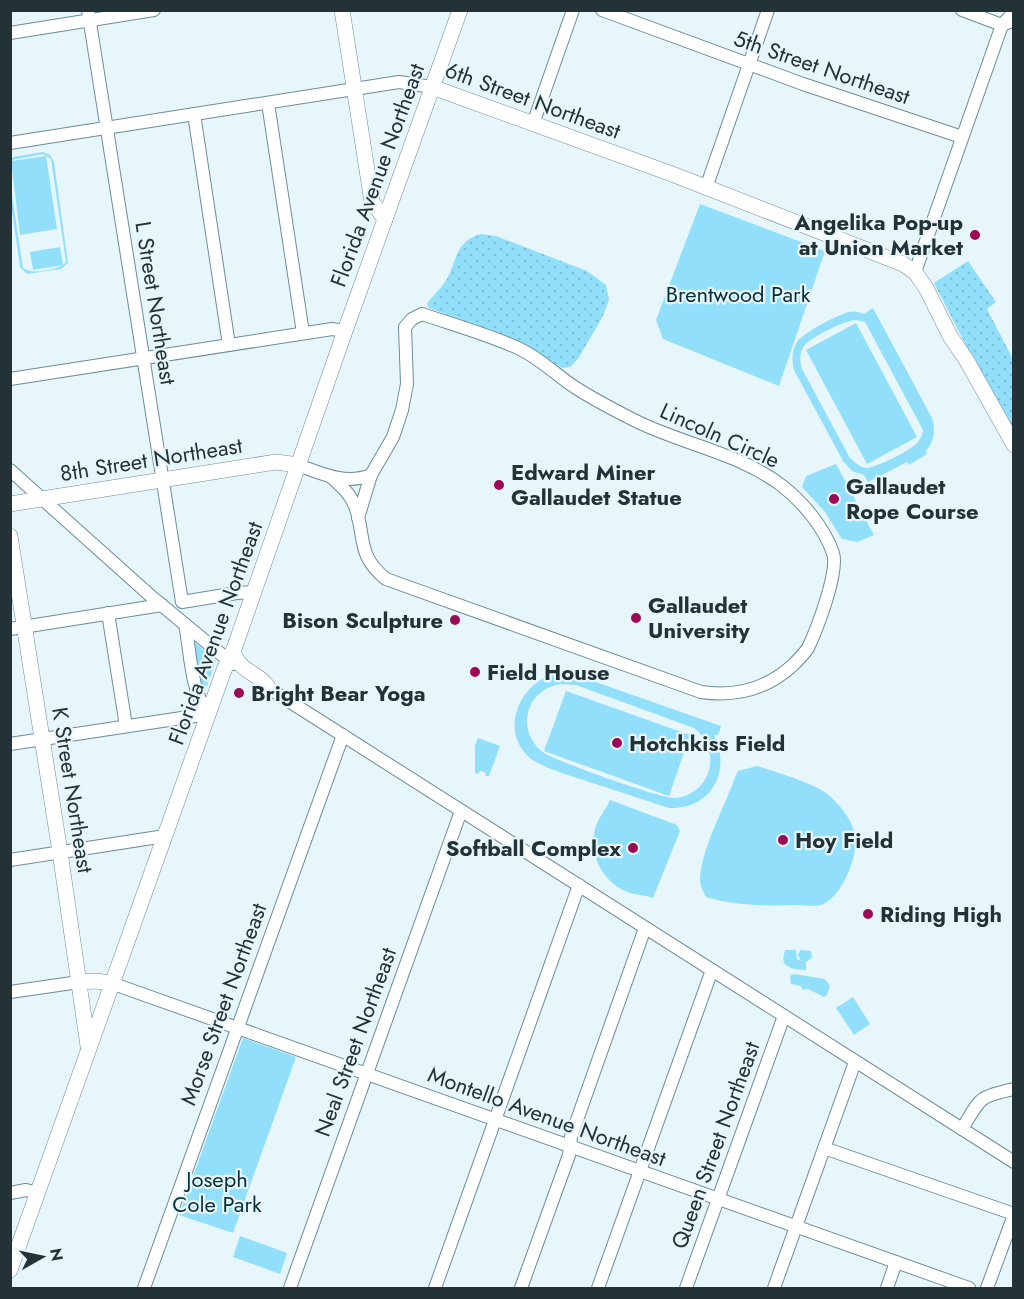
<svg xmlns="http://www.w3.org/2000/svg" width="1024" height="1299" font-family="Jost,sans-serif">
	<defs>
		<pattern id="grass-dots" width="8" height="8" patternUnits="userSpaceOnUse" patternTransform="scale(1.5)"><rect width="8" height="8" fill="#91dffa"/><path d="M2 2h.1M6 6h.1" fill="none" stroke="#7dc0d7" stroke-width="1.8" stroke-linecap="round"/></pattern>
	</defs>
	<rect width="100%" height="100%" fill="#e7f6fb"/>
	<g fill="url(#grass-dots)">
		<path d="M481 234 496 236 587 271 606 285 609 300 602 318 578 359 570 367 562 368 524 344 429 308 427 304C432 296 440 290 445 282 458 262 453 242 481 234Z"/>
		<polygon points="968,261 996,302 987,309 1013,359 1013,437 934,283"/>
	</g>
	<g fill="#91dffa" fill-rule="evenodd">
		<path d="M43 152 50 155 54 162 68 263 61 269 27 274 20 267 11 204V189L23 268C32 275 60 270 66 262L51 159 43 154 11 160 13 157Z"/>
		<polygon points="46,156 57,229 20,235 11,161"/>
		<polygon points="700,204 825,251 779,386 663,339 656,320"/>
		<polygon points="60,247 63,265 33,270 30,252"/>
		<path d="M873 308 932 418C936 430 934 441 926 451L927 454 909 465 907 462 868 482 864 475 852 471 843 461 794 370C792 360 791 351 797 342 803 333 838 314 850 312 855 311 859 312 864 314ZM856 320 865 322 923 430C922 435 921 439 917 443 911 450 876 468 866 468 860 467 855 463 850 458L802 369C800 361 799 353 804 346 811 337 845 320 856 320Z"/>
		<polygon points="856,323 917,437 867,464 806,350"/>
		<polygon points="836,464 874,535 857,542 842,539 825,512 802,487 806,476"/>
		<polygon points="193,641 216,661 205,691 201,688"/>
		<path d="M556 673H570L721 726 718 735H714C732 771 711 810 669 808L562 773C551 769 540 765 531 759 498 732 519 683 556 673ZM561 684 576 685 694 728C705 737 712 750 710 765 708 782 694 796 676 798 661 799 559 762 544 753 515 732 525 689 561 684Z"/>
		<polygon points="566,691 690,735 669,796 544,751"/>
		<polygon points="478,738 500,746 489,776 486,776 485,772 480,771 478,774 475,773 475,745"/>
		<path d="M757 766C774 771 814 784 826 793 839 803 851 818 855 834 859 855 842 898 821 905 814 907 805 905 798 905 766 906 736 906 706 897 703 891 700 886 700 879 701 849 726 804 736 775L738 771Z"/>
		<path d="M610 800 677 825 680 831 653 898C645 895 638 895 630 893 605 885 588 856 595 829 598 818 605 811 610 800Z"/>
		<path d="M785 950H796L797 959 801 961 798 955 800 950 811 951 812 958 806 962V970C798 969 787 970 783 961L785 960H783Z"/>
		<polygon points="794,974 825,979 830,986 827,995 824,997 808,989 803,990 801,986 791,984 790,976"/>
		<polygon points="853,997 870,1024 854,1035 836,1008"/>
		<polygon points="243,1038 296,1057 233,1233 179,1215"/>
		<polygon points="240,1236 287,1253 280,1274 233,1257"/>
	</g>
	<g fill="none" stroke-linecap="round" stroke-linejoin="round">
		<g stroke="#6a8d9a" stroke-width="14">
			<g id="minor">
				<polyline points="88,10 182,602 237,593 254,592"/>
				<polyline points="602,10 803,84 962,137"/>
				<polyline points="962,10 1002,25 1010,22"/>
				<polyline points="10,33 154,10"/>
				<polyline points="268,103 303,333"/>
				<polyline points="194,114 229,345"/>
				<polyline points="533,124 573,10"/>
				<polyline points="10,143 399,82 432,87"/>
				<polyline points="706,188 768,10"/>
				<polyline points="915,272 1002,25 1014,12"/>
				<polyline points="10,379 332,329 345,331"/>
				<path d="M298 465C323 474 345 485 371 475"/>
				<polyline points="10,470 153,598 233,664"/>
				<path d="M330 476C340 485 350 493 355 506 366 537 356 555 386 579L701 692C736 697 767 689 793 665 798 660 804 654 808 648 817 629 839 572 833 553 824 527 802 501 781 485 739 453 682 444 636 421 616 411 595 400 576 388 557 376 541 359 520 349 490 335 454 325 422 314L412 319 405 327 407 384 402 410 393 437 371 475 358 518"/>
				<polyline points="108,613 126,726"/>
				<polyline points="10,629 162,605"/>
				<polyline points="262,684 1014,1162"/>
				<path d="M10 744 208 714C190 688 191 655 185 624"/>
				<polyline points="10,860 165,836"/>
				<polyline points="111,983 969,1288"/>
				<polyline points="10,992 79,982"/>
				<path d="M962 1129C981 1098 977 1097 1014 1089"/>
				<polyline points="824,1148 1014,1214"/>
				<polyline points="10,1193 26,1190 38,1193"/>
				<polyline points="144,1288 343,735"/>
				<polyline points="290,1288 461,811"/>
				<polyline points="435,1288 579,885"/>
				<polyline points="521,1288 569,1155 571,1137 645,928"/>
				<polyline points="598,1288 712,970"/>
				<polyline points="686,1288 784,1016"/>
				<polyline points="774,1288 855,1062"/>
				<polyline points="887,1288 896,1262"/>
				<polyline points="987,1288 1014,1215"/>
			</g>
		</g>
		<g stroke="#6a8d9a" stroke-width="16">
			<g id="major">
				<polyline points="342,10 372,202 385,219"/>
				<polyline points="432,87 672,174 903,264 915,272 926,288 950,336 967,361 1014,445"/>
				<polyline points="10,504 276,462 298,465"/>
				<polyline points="10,536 60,852 88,1046"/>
				<path d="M233 651C239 673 260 672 269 689"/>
				<polyline points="79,982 96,981 111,983"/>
				<path d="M10 1270C81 1069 153 870 224 670L234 649 345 331 460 10"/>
			</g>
		</g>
		<use href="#minor" stroke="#fff" stroke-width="12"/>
		<use href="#major" stroke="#fff" stroke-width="15"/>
	</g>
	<g fill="#9c0a57" stroke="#e7f6fb" stroke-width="2">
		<circle cx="975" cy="235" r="6"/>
		<circle cx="499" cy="485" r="6"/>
		<circle cx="834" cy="499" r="6"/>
		<circle cx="636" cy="618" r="6"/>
		<circle cx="455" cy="620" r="6"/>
		<circle cx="475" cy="672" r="6"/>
		<circle cx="239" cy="693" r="6"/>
		<circle cx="617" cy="743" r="6"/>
		<circle cx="783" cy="840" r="6"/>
		<circle cx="633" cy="848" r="6"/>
		<circle cx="868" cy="914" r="6"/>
	</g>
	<g text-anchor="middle" stroke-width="4.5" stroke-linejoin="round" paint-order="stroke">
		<g font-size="22" fill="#233237" stroke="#e7f6fb">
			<text transform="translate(822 67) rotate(19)" y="8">5th Street Northeast</text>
			<text transform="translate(533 100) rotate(20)" y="8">6th Street Northeast</text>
			<text transform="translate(377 175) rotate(-70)" y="8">Florida Avenue Northeast</text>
			<text transform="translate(156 303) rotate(81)" y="8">L Street Northeast</text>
			<text transform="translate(720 435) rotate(24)" y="8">Lincoln Circle</text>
			<text transform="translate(151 459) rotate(-9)" y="8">8th Street Northeast</text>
			<text transform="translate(215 633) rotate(-70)" y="8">Florida Avenue Northeast</text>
			<text transform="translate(73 790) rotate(81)" y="8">K Street Northeast</text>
			<text transform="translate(223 1004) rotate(-70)" y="8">Morse Street Northeast</text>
			<text transform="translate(355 1042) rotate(-70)" y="8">Neal Street Northeast</text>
			<text transform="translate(547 1116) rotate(20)" y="8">Montello Avenue Northeast</text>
			<text transform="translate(715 1145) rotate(-70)" y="8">Queen Street Northeast</text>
		</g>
		<g font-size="22" font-weight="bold" fill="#233237" stroke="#e7f6fb" text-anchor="start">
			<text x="963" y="230" text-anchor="end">Angelika Pop-up<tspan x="963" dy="25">at Union Market</tspan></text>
			<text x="511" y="480">Edward Miner<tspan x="511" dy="25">Gallaudet Statue</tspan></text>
			<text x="846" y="494">Gallaudet<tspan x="846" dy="25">Rope Course</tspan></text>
			<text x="648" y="613">Gallaudet<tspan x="648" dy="25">University</tspan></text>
			<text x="443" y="628" text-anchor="end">Bison Sculpture</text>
			<text x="487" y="680">Field House</text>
			<text x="251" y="701">Bright Bear Yoga</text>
			<text x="629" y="751">Hotchkiss Field</text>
			<text x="795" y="848">Hoy Field</text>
			<text x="621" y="856" text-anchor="end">Softball Complex</text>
			<text x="880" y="922">Riding High</text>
		</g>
		<g font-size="22" fill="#042f3a" stroke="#e7f6fb">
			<text x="738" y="302">Brentwood Park</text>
			<text x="217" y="1187">Joseph<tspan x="217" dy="25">Cole Park</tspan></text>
		</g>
	</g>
	<rect width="1024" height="1299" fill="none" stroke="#233237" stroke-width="24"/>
	<g transform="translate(42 1257) rotate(81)" stroke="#e7f6fb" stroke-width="4.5" paint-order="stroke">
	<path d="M0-4.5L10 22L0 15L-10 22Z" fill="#233237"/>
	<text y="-9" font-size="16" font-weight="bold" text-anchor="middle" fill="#233237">N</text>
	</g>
</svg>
